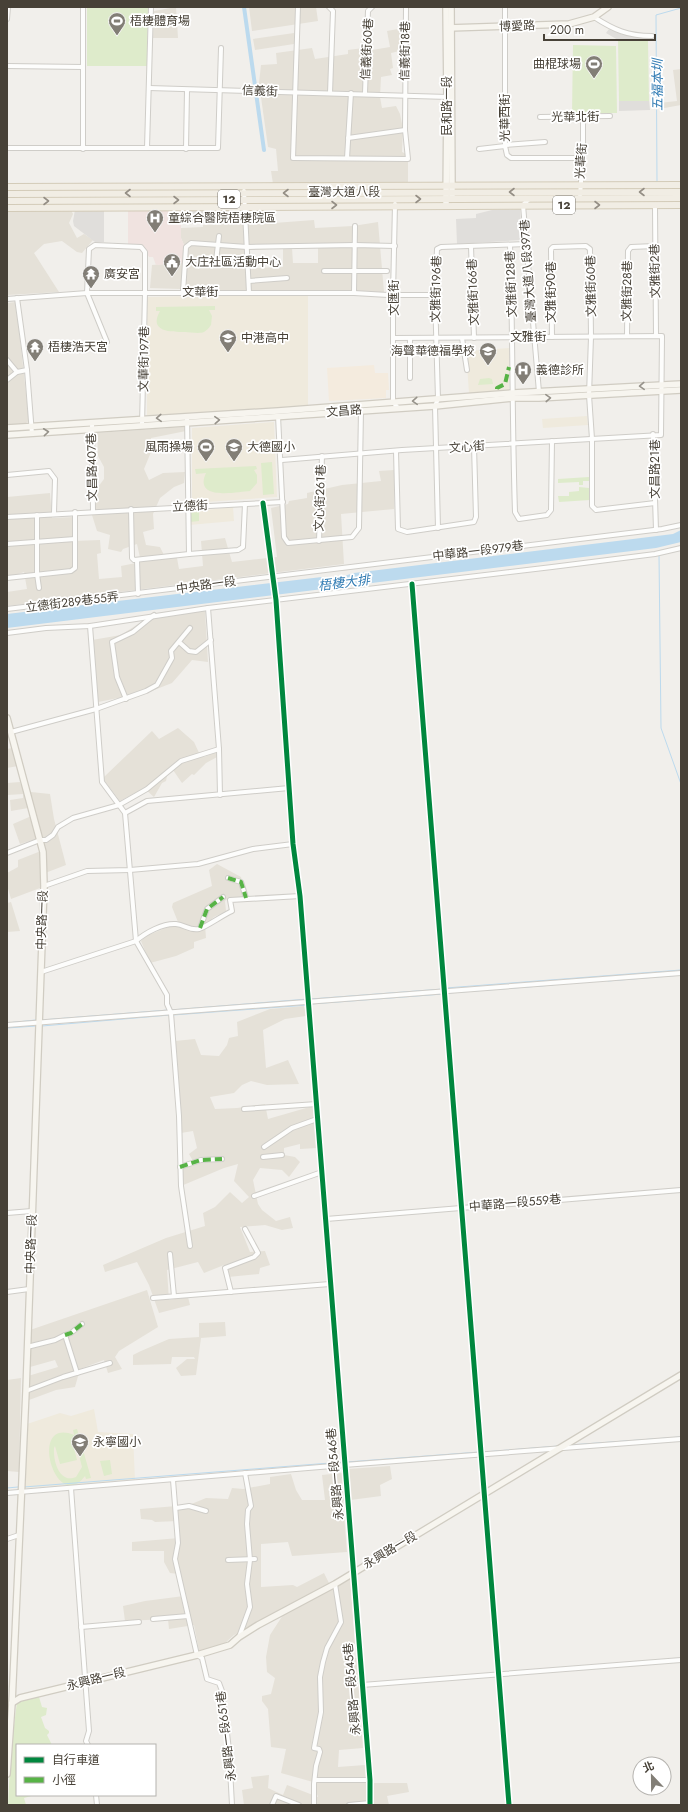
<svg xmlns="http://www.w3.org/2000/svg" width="688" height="1812" font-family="Jost,'Noto Sans TC',sans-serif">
	<rect width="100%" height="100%" fill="#f1efeb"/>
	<g fill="#e5e1d8" fill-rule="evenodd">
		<polygon points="176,7 178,38 153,38 154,11"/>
		<polygon points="249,7 316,7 318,21 252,31"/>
		<polygon points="403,28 404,50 391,53 393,68 390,69 392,75 381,77 380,97 382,108 396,106 400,114 403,129 402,152 408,155 408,184 273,184 271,171 278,171 276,149 268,147 259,83 261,65 277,64 276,53 312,48 315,59 348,54 348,50 371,47 372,50 390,47 387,31"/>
		<polygon points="294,33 294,44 255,50 253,39"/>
		<polygon points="681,69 681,105 659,109 659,103 677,101 673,70"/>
		<polygon points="71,210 73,214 69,223 77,238 84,234 93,240 82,253 77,252 62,241 44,244 34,253 59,292 7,295 7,211"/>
		<path d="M314 220 315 228 353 226 378 222 384 292 239 291 150 288 152 265 182 263 184 245 181 238V228L203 227V225L247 224 248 225ZM283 248V267L251 268 250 250ZM292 248H318V263H293Z"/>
		<polygon points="16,302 29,421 24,424 7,424 7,303"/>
		<polygon points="184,427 186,431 151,438 151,452 144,469 149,480 163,473 185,472 184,483 174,487 160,498 153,514 154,529 143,532 146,545 160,547 165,557 177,558 179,569 203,566 201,541 225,538 232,562 277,557 271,508 288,504 289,501 307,498 307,493 342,485 381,481 379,471 394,470 394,509 341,514 344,564 7,606 7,592 27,589 24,572 7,578 7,497 50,493 52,518 73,517 73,541 100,540 101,553 97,554 99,579 122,577 121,566 141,562 137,544 123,549 121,552 108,549 110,535 97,531 92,515 98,487 104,479 104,467 98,456 97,433"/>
		<polygon points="205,611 208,662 192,660 172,683 149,692 98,702 92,640 121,635 146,619 162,615"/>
		<polygon points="178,728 194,742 200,755 204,757 217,752 219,756 206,763 194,775 192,774 182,783 173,770 168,771 166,781 162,783 154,797 144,788 120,801 104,780 104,777 152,731 159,739"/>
		<polygon points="12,748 18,766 7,768 7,749"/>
		<polygon points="20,782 21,785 31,792 50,794 54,819 66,865 40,875 40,888 11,899 7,885 7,873 18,867 18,860 46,849 42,837 20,844 13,824 36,814 34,807 11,811 10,800 23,798 23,794 8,795 7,783"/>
		<polygon points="217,864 241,877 246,897 227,899 225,901 226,911 214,917 205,925 206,938 194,942 194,948 176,956 150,963 141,941 146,936 171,926 178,922 172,907 173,903 212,886 209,870"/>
		<polygon points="11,902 20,931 7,932 7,903"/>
		<polygon points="304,1006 306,1016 285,1019 263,1030 266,1068 288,1060 299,1084 267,1085 251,1081 242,1085 234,1093 210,1097 215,1109 237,1108 265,1104 268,1119 313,1106 317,1148 300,1149 300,1144 284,1148 284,1155 295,1157 300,1162 289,1177 282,1170 260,1168 253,1180 258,1204 262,1210 276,1221 290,1217 293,1228 282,1230 265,1225 240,1227 250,1252 265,1251 270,1265 260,1268 259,1274 228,1277 224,1265 204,1273 198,1262 167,1270 169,1300 188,1297 190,1305 159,1313 149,1285 137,1262 105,1272 103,1265 166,1238 205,1226 203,1213 215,1207 230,1192 242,1203 249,1197 234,1181 238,1164 224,1168 181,1186 184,1164 193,1161 189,1154 197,1148 193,1131 181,1133 175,1041 195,1039 201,1055 219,1056 227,1045 229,1038 238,1036 237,1022 270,1009"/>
		<polygon points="147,1290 158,1327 119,1351 115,1357 122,1369 108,1373 104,1360 80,1369 75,1387 56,1390 29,1400 28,1376 58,1367 55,1360 30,1367 30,1330"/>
		<polygon points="225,1322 226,1336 201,1338 196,1375 181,1376 176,1368 187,1359 195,1359 194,1357 172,1357 171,1364 133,1365 133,1355 141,1351 169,1339 199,1337 199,1323"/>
		<polygon points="21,1378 19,1472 7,1471 7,1380"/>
		<polygon points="390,1466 392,1479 380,1485 381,1496 343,1501 347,1552 292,1556 288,1542 261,1544 261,1587 293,1585 297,1587 324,1573 329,1583 234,1635 225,1643 199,1651 194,1625 169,1629 168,1619 125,1621 123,1606 145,1601 184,1596 179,1574 170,1573 164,1562 164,1551 132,1551 132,1542 179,1538 178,1521 155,1522 152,1520 141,1519 140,1509 189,1505 206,1498 228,1499 232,1488 243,1489 270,1484 270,1477 291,1474 296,1490 302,1500 325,1500 322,1475 342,1473 348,1469"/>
		<polygon points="350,1577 355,1644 342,1646 342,1658 357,1658 363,1748 339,1750 338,1767 365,1765 367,1783 407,1783 409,1792 387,1796 389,1805 244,1805 242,1790 253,1788 251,1777 269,1775 268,1788 283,1795 287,1785 318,1797 313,1782 281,1773 286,1749 271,1747 268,1709 262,1701 262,1696 271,1694 275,1678 267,1672 266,1657 270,1635 283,1615"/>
	</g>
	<polygon fill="#f4ebde" points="374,365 375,373 388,373 389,390 386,390 386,398 329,401 327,368"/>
	<g fill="#efeadd">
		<polygon points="308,293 308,409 147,415 147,297"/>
		<polygon points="510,348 509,391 469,393 466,351"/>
		<polygon points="587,416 588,425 543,428 542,419"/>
		<polygon points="274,422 277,497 192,503 192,428"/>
		<polygon points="233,507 234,521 189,525 189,512"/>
		<polygon points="94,1409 98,1432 133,1434 135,1481 25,1488 27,1424 60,1413 71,1416"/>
	</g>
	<polygon fill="#f0e3e0" points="128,210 181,211 181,238 184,245 182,263 156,265 153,257 149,257 143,247 128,246"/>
	<g fill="#deebcb" fill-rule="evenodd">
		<polygon points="87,7 148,7 147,66 87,66"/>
		<polygon points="618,40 648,41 649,101 619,101"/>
		<polygon points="573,45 616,46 617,113 572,113"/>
		<path d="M215 306V310H209L212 316 211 325C209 328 207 330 204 332 199 334 190 332 185 332 171 332 148 332 160 311H156V307Z"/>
		<polygon points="489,378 492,379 493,384 478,385 480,379"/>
		<polygon points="272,462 274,494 263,495 261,463"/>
		<path d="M256 466 257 469 254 470 257 475V483L250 491C237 492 193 501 206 473L196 474 195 469Z"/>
		<polygon points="589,477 589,481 583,481 583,485 579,485 579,482 558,483 558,479"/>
		<polygon points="579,487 589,488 590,500 559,502 558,496 569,496 569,492 579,491"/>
		<polygon points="199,512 199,521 190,522 190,513"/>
		<path d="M77 1429 91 1478 86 1479 85 1476C56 1516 27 1416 74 1435L73 1430ZM72 1441 77 1447 82 1467 76 1477C60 1484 53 1462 54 1448L55 1446 60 1464 77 1460Z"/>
		<polygon points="110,1460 112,1474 104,1476 100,1461"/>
		<polygon points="39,1697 42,1707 47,1708 46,1715 41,1717 45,1728 49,1731 49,1733 47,1735 52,1745 17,1745 17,1795 35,1795 24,1798 26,1805 8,1805 11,1749 17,1702"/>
	</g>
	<g fill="#e0dedb">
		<polygon points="609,29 623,35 648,37 648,41 618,40 606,33"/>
		<polygon points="619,101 649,101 650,110 619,111"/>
		<polygon points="104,209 104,242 95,242 74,226 73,221 75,210"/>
		<polygon points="246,209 246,222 182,224 182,211"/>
		<polygon points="520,209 522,238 520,240 457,244 456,219 476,218 476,214 492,210"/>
	</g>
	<polygon fill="#bcdaee" points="681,530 681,542 656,548 7,628 7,614 322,577 331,580 354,573 625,540 673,534"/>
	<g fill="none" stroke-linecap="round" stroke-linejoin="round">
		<g stroke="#bcdaee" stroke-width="1">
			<polyline points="657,182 656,15 681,8"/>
			<polyline points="659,554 661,728 681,784"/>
			<polyline points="414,589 447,989"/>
			<polyline points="608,981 681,975"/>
			<polyline points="446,988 681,970"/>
			<polyline points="447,992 464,1206"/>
			<polyline points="448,993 553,985"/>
			<polyline points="311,999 443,989"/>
			<polyline points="311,1004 443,994"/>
			<polyline points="171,1010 308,999"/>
			<polyline points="173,1015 308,1005"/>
			<polyline points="42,1020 168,1010"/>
			<polyline points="7,1023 36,1020"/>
			<polyline points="42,1026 170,1015"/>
			<polyline points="7,1028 36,1026"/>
			<polyline points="465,1209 484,1452"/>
			<polyline points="570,1445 681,1437"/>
			<polyline points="484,1452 559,1446"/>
			<polyline points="347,1462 479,1452"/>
			<polyline points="24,1487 343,1462"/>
			<polyline points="7,1488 18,1487"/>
		</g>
		<polyline stroke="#bcdaee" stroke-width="4" points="244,7 264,150"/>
		<g stroke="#cfcdc8" stroke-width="6">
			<g id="street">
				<polyline points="83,7 83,149"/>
				<polyline points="298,7 293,158 408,159 405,130 406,7"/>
				<polyline points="329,7 333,11 330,93"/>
				<polyline points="505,7 505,146 507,155 511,158 583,158"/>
				<path d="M594 17C614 30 628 36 652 36"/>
				<polyline points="7,19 8,7"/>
				<polyline points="7,66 83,67"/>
				<polyline points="149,88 448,97"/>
				<polyline points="365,93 368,11 372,7"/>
				<polyline points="540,117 610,116"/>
				<polyline points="348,138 405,130"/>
				<polyline points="505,145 545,142"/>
				<polyline points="7,148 218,148 221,48"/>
				<polyline points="147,148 151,7"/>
				<polyline points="186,149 187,90"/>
				<polyline points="479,149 505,146"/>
				<polyline points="347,158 351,93"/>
				<polyline points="244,191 249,293"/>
				<polyline points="580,195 583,158 583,116"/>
				<polyline points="529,199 523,205 539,392"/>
				<polyline points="395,204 393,295 393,402 398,408"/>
				<polyline points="655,205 656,336"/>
				<path d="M510 245C513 334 512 423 515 512L519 519 547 515 551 510 552 441"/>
				<polyline points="471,246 474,338"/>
				<polyline points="216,261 219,236"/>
				<polyline points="324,271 387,271"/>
				<polyline points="249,281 287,278"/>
				<polyline points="183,292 186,247 191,243 247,247 355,245 395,246"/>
				<polyline points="354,293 355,226"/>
				<polyline points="17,298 27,370 32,434"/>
				<polyline points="7,299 87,293 354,293 388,295 435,295"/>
				<polyline points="627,336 628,251 631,247 655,246"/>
				<polyline points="552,337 551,249 553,247 586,246 590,249 591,337 589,395 592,439 592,506 596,510 655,503"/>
				<polyline points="410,338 410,378"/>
				<polyline points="462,338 467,370"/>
				<polyline points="107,342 87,293 89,249 95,245 141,247 145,252 145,293 142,425"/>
				<polyline points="7,360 17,372"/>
				<polyline points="7,380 17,372 27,370"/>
				<polyline points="187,416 189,554 238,550 243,547 245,504"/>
				<polyline points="278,416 284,537 288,543 352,537 359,528 361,410"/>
				<polyline points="92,422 93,511"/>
				<polyline points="653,434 656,530"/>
				<polyline points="396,451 398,529 407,532 474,522 476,517 474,446"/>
				<polyline points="282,460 402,450 661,435 662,336 394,338"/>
				<polyline points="7,475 49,471 55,479 54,513"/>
				<polyline points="263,503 276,600 293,844 300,896 370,1780 370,1805"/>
				<polyline points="131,509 132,558 134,560 189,554"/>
				<polyline points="37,515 37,574 39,588"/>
				<polyline points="7,517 283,502"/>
				<polyline points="438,528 435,406 438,399 435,295 437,249 441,247 526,244"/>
				<polyline points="319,541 322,456"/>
				<polyline points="7,544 75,539"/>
				<polyline points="137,560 138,594"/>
				<polyline points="7,578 71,571 75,568 75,512"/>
				<polyline points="412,584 509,1805"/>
				<polyline points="208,608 219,749 220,795"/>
				<polyline points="7,609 662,529 681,525"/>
				<polyline points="90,626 102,782 125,813 136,941 167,995 167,1004 171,1013 179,1116 181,1186 190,1246"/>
				<polyline points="7,633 46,628 90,626 208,608 552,567 655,554 681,548"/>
				<polyline points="179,642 189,651 196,652 211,640"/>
				<polyline points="126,699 117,677 112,642 133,632 154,615"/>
				<polyline points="11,732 96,709 146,691 157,685 172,658 171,651 190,628"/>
				<polyline points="125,813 147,801 289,788"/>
				<polyline points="7,853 40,840 46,840 53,835 58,827 73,818 119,805 147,789 181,761 219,749"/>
				<polyline points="228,878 241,882 246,898"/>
				<polyline points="44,886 87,871 130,870 198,864 253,849 293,844"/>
				<polyline points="200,928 207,909 223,897"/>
				<path d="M41 972 136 941C145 933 163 923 176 924 185 925 190 931 199 929 208 926 221 916 232 911L230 900 300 896"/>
				<polyline points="7,1025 681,973"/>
				<polyline points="244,1109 317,1104"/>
				<polyline points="264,1147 292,1128 317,1119"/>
				<polyline points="263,1157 282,1155"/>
				<polyline points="180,1167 201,1160 222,1159"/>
				<polyline points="254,1196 322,1172"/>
				<polyline points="7,1213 32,1211"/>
				<polyline points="326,1219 681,1190"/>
				<polyline points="170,1254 174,1296"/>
				<polyline points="7,1292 29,1289"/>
				<polyline points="231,1292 225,1268 254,1257 258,1253 245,1229"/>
				<polyline points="153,1298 330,1284"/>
				<polyline points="65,1335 71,1333 82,1324"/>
				<polyline points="27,1347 55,1340 65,1335 77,1373"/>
				<polyline points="26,1391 63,1377 110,1363"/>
				<polyline points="173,1480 178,1543 175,1559 197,1655 202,1658 207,1679 219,1683 222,1691 229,1750 232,1805"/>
				<polyline points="71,1488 89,1731 86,1741 88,1745"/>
				<polyline points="7,1493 344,1465 681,1439"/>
				<polyline points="176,1508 189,1506 206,1511"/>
				<polyline points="7,1539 19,1535"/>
				<polyline points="228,1560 255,1559"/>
				<polyline points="153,1619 188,1616"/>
				<polyline points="81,1627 139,1622"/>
				<polyline points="239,1637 250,1607 247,1584 250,1560 247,1524 248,1510 251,1506 245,1473"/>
				<polyline points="362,1685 681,1660"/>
				<polyline points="315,1780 370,1780"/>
				<polyline points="96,1795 97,1805"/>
				<polyline points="272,1805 276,1796 299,1805"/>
				<polyline points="314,1805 314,1784 316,1766 320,1752 319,1749 314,1748 321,1712 320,1677 323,1662 327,1648 341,1622 335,1584"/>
				<polyline points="349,1805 370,1803"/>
			</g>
		</g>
		<g stroke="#d0ccc2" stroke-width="8">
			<g id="secondary">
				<polyline points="446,7 447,97 446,205"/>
				<polyline points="451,7 452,197"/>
				<polyline points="448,28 569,24 594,17 608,7"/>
				<polyline points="7,428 278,411 513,393 681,384"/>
				<polyline points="7,435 435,406 513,398 539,398 681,390"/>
				<polyline points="7,718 43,852 44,886 26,1391 12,1703 7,1774"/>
				<polyline points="12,1703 20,1698 197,1655 230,1645 239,1637 258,1625 335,1584 681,1375"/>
			</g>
		</g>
		<g stroke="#d3cbb8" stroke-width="8">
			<g id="primary">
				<polyline points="7,187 681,185"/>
				<polyline points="7,194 681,192"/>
				<polyline points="7,201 681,198"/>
				<polyline points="7,208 681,205"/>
			</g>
		</g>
		<use href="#street" stroke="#fdfdfc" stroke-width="4"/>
		<use href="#secondary" stroke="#f7f5ef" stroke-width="5.5"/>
		<use href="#primary" stroke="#f1ede4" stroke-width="6"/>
		<g stroke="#57b346" stroke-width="4" stroke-dasharray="8 4" stroke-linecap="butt">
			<polyline points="497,389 497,388 505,384 509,367"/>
			<polyline points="228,878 241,882 246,898"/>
			<polyline points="200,928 207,909 223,897"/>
			<polyline points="180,1167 201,1160 222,1159"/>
			<polyline points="65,1335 71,1333 82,1324"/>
		</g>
		<g stroke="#fff" stroke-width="8">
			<g id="cycleway">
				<polyline points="263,503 276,600 293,844 300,896 370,1780 370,1805"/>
				<polyline points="412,584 509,1805"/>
			</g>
		</g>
		<use href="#cycleway" stroke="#00873e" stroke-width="5"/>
	</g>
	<defs><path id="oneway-chevron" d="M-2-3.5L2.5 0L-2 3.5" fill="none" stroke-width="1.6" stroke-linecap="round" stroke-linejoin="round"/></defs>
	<g stroke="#948e85">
		<use href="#oneway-chevron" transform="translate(512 192) rotate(180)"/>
		<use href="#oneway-chevron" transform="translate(642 192) rotate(180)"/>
		<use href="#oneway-chevron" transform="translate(128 193) rotate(180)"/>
		<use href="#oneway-chevron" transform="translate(286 193) rotate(180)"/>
		<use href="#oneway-chevron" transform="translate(418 199)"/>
		<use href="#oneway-chevron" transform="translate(176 200)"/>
		<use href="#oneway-chevron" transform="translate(46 201)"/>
		<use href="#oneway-chevron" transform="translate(334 205)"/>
		<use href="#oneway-chevron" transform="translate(597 205)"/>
	</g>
	<g stroke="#96928a">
		<use href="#oneway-chevron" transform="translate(642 386) rotate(177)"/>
		<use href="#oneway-chevron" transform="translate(548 398) rotate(-3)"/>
		<use href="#oneway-chevron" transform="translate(415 401) rotate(176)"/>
		<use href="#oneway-chevron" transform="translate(159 418) rotate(177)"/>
		<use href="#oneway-chevron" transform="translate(217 420) rotate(-3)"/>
		<use href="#oneway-chevron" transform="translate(46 432) rotate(-6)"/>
	</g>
	<defs>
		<g id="stadium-pin" transform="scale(0.9)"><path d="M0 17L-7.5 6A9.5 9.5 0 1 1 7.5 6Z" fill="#827e76" stroke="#fff"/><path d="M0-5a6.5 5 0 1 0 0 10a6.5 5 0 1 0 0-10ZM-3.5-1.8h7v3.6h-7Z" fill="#fff"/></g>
		<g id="hospital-pin" transform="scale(0.9)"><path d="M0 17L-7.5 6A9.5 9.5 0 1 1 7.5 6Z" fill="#827e76" stroke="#fff"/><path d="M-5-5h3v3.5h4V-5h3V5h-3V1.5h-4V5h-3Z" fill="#fff"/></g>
		<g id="civic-pin" transform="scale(0.9)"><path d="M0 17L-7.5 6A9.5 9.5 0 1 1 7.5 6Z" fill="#827e76" stroke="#fff"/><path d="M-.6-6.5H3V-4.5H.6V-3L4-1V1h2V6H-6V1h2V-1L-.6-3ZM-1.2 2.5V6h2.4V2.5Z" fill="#fff"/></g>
		<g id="temple-pin" transform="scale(0.9)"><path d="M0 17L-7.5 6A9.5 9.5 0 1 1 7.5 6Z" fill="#827e76" stroke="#fff"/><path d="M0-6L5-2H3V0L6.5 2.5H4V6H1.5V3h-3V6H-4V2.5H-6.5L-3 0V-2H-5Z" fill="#fff"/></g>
		<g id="school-pin" transform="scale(0.9)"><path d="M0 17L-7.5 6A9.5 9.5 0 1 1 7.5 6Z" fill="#827e76" stroke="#fff"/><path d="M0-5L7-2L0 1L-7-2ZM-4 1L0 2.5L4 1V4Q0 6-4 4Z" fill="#fff"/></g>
	</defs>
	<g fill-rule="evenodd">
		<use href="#stadium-pin" x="117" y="21"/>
		<use href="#stadium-pin" x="594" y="64"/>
		<use href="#hospital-pin" x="155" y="218"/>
		<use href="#civic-pin" x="172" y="262"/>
		<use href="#temple-pin" x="91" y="274"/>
		<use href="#school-pin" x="228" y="338"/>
		<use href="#temple-pin" x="35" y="347"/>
		<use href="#school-pin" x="488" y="351"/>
		<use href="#hospital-pin" x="523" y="370"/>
		<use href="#stadium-pin" x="206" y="447"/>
		<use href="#school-pin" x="234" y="447"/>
		<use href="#school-pin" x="80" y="1442"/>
	</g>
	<g text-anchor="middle" stroke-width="3.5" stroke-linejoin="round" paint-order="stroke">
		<g fill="#fff" stroke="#7e7a73" stroke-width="1">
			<rect x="218" y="190" width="22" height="18" rx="3"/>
			<rect x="553" y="196" width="22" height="18" rx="3"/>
		</g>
		<g font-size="11" font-weight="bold" fill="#474137">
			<text x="229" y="203">12</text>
			<text x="564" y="209">12</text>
		</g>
		<g font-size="12" fill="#474137" stroke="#fff" text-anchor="start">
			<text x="130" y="25">梧棲體育場</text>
			<text x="581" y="68" text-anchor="end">曲棍球場</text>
			<text x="168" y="222">童綜合醫院梧棲院區</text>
			<text x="185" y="266">大庄社區活動中心</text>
			<text x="104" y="278">廣安宮</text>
			<text x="241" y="342">中港高中</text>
			<text x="48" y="351">梧棲浩天宮</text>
			<text x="475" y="355" text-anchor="end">海聲華德福學校</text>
			<text x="536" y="374">義德診所</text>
			<text x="193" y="451" text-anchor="end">風雨操場</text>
			<text x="247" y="451">大德國小</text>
			<text x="93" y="1446">永寧國小</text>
		</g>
		<g font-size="12" fill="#474137" stroke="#fff">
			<text transform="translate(517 26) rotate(-2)" y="4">博愛路</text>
			<text transform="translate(367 49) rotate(-87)" y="4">信義街60巷</text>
			<text transform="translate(405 51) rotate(-89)" y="4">信義街18巷</text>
			<text transform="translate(260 91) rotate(2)" y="4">信義街</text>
			<text transform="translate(447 106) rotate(-90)" y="4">民和路一段</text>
			<text x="575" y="121">光華北街</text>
			<text transform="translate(505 118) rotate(-90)" y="4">光華西街</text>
			<text transform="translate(581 161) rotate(-86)" y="4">光華街</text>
			<text x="344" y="196">臺灣大道八段</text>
			<text transform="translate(528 271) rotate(-94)" y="4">臺灣大道八段397巷</text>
			<text transform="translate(655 271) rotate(-91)" y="4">文雅街2巷</text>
			<text transform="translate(511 284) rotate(-92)" y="4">文雅街128巷</text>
			<text transform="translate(591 286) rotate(-91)" y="4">文雅街60巷</text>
			<text transform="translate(436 289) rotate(-89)" y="4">文雅街196巷</text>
			<text transform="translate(627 291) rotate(-89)" y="4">文雅街28巷</text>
			<text x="200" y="296">文華街</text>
			<text transform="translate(473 292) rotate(-92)" y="4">文雅街166巷</text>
			<text transform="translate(551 292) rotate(-90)" y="4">文雅街90巷</text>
			<text transform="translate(394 298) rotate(-90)" y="4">文匯街</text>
			<text x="528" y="341">文雅街</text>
			<text transform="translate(144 359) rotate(-89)" y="4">文華街197巷</text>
			<text transform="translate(344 411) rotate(-5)" y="4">文昌路</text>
			<text transform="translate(467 447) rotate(-4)" y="4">文心街</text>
			<text transform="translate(92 467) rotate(-91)" y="4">文昌路407巷</text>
			<text transform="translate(655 469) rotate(-90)" y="4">文昌路21巷</text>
			<text transform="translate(320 498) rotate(-88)" y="4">文心街261巷</text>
			<text transform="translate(190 506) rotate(-3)" y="4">立德街</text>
			<text transform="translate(478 551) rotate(-7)" y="4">中華路一段979巷</text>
			<text transform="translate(206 585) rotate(-8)" y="4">中央路一段</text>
			<text transform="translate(72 602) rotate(-7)" y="4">立德街289巷55弄</text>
			<text transform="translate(42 920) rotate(-88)" y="4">中央路一段</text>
			<text transform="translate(515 1203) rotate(-5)" y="4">中華路一段559巷</text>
			<text transform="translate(31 1244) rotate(-88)" y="4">中央路一段</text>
			<text transform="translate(335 1474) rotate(-95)" y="4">永興路一段546巷</text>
			<text transform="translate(390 1550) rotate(-31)" y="4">永興路一段</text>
			<text transform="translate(96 1679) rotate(-14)" y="4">永興路一段</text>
			<text transform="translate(352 1689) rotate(-95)" y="4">永興路一段545巷</text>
			<text transform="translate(226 1736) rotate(-97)" y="4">永興路一段651巷</text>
		</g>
		<g font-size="13" font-style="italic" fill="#307bb3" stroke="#fff">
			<text transform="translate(657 85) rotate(-90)" y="5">五福本圳</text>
			<text transform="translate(344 582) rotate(-7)" y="5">梧棲大排</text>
		</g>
	</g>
	<rect width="688" height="1812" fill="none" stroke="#474137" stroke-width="16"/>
	<rect x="16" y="1744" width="140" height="52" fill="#ffffff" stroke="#b5b3af"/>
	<rect x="24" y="1757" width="20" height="6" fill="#00873e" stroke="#b5b3af"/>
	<text x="52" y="1764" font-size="12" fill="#474137">自行車道</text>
	<rect x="24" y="1777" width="20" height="6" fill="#57b346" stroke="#b5b3af"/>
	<text x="52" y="1784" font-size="12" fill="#474137">小徑</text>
	<g transform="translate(652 1776) rotate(338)"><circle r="19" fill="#ffffff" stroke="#b5b3af"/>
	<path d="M0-3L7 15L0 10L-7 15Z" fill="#827e76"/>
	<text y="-6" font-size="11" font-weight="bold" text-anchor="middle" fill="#474137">北</text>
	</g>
	<path d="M544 34v6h111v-6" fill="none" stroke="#474137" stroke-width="2"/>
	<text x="550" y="34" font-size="12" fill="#474137" stroke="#ffffff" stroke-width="3" paint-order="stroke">200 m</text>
</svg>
